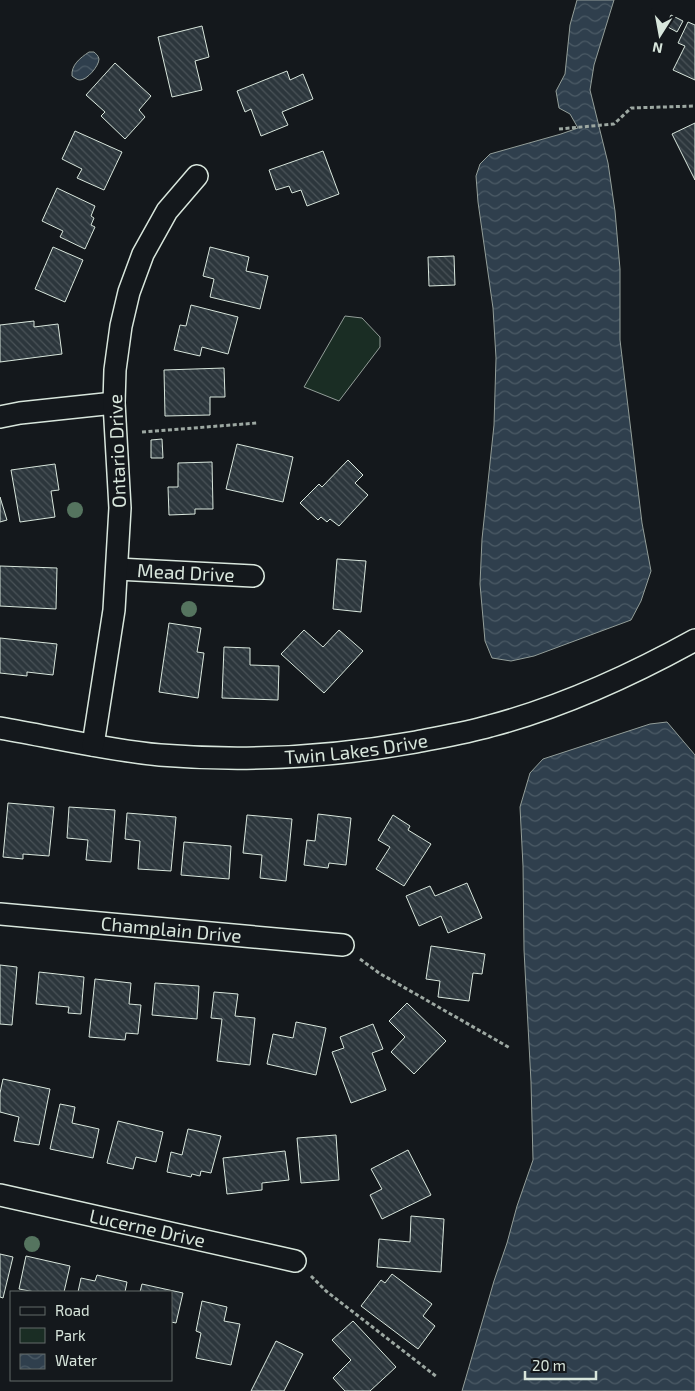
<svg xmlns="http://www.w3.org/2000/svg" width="695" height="1391" font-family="'Exo 2',sans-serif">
	<defs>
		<pattern id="water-waves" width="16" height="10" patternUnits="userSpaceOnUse" patternTransform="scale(1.25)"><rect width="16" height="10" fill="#2f3f4d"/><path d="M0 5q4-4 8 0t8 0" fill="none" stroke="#4c5b66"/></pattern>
		<pattern id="building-back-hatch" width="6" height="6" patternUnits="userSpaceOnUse" patternTransform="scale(1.25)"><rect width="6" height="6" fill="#2c363c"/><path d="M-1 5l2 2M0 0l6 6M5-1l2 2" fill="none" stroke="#4a5358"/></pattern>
	</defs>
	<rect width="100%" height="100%" fill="#14181c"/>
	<polygon fill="#1a2d24" stroke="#939e99" points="345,316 362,318 380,337 380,347 339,401 304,387"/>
	<g fill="url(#water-waves)" stroke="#939e99">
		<polygon points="577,0 614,0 594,65 590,90 608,163 615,211 620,269 620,340 642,523 651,571 641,601 631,620 534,656 511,661 492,658 485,641 480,584 482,539 494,425 496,358 493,308 478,202 476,176 480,164 490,154 561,134 578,128 570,114 559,108 556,91 565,74 570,25"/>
		<path d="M89 52H94C97 55 98 55 99 59 99 66 87 80 80 80 77 80 75 78 72 76 71 65 80 58 89 52Z"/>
		<polygon points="667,722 695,755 695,1391 462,1391 494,1281 507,1243 517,1206 533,1160 531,1082 524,950 523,866 520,807 530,773 543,759 650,724"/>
	</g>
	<g fill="url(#building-back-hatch)" stroke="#d8e6dc">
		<polygon points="671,15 683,21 677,32 666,26"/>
		<polygon points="688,22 695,25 695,80 673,70 685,46 678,43"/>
		<polygon points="202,26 209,57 195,61 202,90 172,97 158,37"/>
		<polygon points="115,63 151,96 139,110 145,117 125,139 101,116 105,112 86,95"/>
		<polygon points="287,71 290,80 303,74 313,99 282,112 288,125 261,136 251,109 245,112 237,91"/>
		<polygon points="695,123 695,180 672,134"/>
		<polygon points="75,131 122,152 104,190 77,178 82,169 62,159"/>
		<polygon points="323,151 339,194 307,206 301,190 292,193 289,186 276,190 269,170"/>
		<polygon points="57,188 95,206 91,216 94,218 91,225 95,227 85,249 60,237 63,231 42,221"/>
		<polygon points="53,247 83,260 65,302 35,289"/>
		<polygon points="210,247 249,257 246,271 268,276 260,309 210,297 214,279 203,276"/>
		<polygon points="454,256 455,285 429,286 428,257"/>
		<polygon points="191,305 238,317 228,354 202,347 200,356 174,350 180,325 186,326"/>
		<polygon points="34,321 34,327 58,324 62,354 0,362 0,325"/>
		<polygon points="224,368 225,397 210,397 210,415 165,416 164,370"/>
		<polygon points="162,439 163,458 151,458 151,440"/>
		<polygon points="237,444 293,457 283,502 226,489"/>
		<polygon points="348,460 363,475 355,483 368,495 339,526 330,519 327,522 321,517 318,520 300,503 319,484 322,487"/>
		<polygon points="212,462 213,509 195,509 195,514 169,515 168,487 178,487 178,463"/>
		<polygon points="55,464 59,490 51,491 55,517 20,522 11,470"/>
		<polygon points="0,497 7,520 0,522"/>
		<polygon points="337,559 366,561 361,612 333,609"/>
		<polygon points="0,566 57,568 56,609 0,606"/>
		<polygon points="169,623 201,628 197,652 204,653 198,698 159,692"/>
		<polygon points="304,630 323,647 339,630 363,651 324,693 281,654"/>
		<polygon points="0,638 57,644 53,675 27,672 27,676 0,673"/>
		<polygon points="224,647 250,648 250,665 279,666 278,700 222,698"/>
		<polygon points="8,803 54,807 49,856 23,854 23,859 3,857"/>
		<polygon points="69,807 115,810 111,862 86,860 88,840 67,838"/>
		<polygon points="127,813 176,817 171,871 138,869 140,841 125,839"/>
		<polygon points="318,814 351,818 346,865 329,863 328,868 304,865 307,840 315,841"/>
		<polygon points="247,815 292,819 286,881 260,878 262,855 243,853"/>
		<polygon points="393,815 410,826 408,830 431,844 404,886 376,869 390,847 378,840"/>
		<polygon points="184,842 231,846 229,879 181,875"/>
		<polygon points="467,883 482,918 448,933 441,916 419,926 406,896 430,886 435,896"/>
		<polygon points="431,946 485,954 482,974 473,973 469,1001 438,997 440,981 426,979"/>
		<polygon points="0,965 17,967 12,1025 0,1024"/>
		<polygon points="39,972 84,977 81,1014 68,1013 69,1007 36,1004"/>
		<polygon points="95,979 131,983 129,1004 141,1005 138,1034 126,1033 125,1040 89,1037"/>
		<polygon points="155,983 199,986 197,1019 152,1015"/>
		<polygon points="214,992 238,994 235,1016 255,1018 250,1065 217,1061 222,1019 211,1018"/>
		<polygon points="407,1003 446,1041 414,1074 391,1052 405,1037 389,1021"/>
		<polygon points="296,1022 326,1028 316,1075 267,1064 273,1034 293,1038"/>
		<polygon points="373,1024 383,1049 372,1053 386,1090 351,1103 332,1052 344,1048 340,1037"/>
		<polygon points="3,1079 50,1089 39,1145 14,1141 19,1117 0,1112 0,1093"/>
		<polygon points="60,1104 75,1107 72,1123 99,1129 93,1158 50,1149"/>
		<polygon points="118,1121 163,1132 156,1162 136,1157 133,1169 107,1163"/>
		<polygon points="188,1129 221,1136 211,1173 201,1171 200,1176 192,1174 191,1177 167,1172 171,1152 182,1155"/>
		<polygon points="336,1135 339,1180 301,1183 297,1138"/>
		<polygon points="408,1150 431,1195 382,1219 370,1195 382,1189 371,1169"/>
		<polygon points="285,1151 289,1180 262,1183 262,1190 227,1194 223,1158"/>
		<polygon points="411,1216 444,1219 441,1272 377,1267 379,1239 410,1242"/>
		<polygon points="0,1254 13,1257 3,1298 0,1297"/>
		<polygon points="26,1256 70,1266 64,1292 35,1292 19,1289"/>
		<polygon points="392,1274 432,1304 423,1316 435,1326 418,1349 361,1306 381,1280 385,1283"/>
		<polygon points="97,1275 127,1282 125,1292 78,1292 81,1278 95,1281"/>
		<polygon points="142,1284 183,1293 176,1323 171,1322 171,1292 140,1292"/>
		<polygon points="202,1301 227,1307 224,1321 240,1324 231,1365 196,1358 201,1333 196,1331"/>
		<polygon points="353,1321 396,1367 370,1391 345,1391 333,1378 351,1360 332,1340"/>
		<polygon points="276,1341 303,1354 284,1391 251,1391"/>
	</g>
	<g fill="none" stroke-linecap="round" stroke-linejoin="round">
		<g stroke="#d8e6dc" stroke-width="24">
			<g id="minor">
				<polyline points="0,417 20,413 114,403"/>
				<path id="s1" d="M117 569 253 576"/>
				<path id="s2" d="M0 728C53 737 106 750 160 755 245 762 332 757 416 742 441 737 466 733 490 726 562 707 630 676 695 640"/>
				<polyline points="93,745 114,610 120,508 114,403 115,370 121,326 129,292 143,254 167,211 197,176"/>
				<path id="s3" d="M0 914 343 945"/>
				<path id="s4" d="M0 1195 295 1261"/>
			</g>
		</g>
		<g stroke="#9da8a2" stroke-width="3" stroke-dasharray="4 2.5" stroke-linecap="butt">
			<polyline points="559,129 614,124 631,108 695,106"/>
			<polyline points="142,432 257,423"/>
			<polyline points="360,959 379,973 510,1048"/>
			<polyline points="311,1276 326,1291 437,1377"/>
		</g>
		<use href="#minor" stroke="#14181c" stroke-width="21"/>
	</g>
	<g fill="#55745f">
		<circle cx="75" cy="510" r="8"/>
		<circle cx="189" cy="609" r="8"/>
		<circle cx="32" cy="1244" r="8"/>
	</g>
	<g text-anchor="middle" stroke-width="4" stroke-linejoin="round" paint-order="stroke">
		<g font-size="19" fill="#d8e6dc" stroke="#14181c">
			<text transform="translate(117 451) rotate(-92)" y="7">Ontario Drive</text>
			<text dy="7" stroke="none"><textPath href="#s1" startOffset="69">Mead Drive</textPath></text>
			<text dy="7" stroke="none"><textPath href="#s2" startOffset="359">Twin Lakes Drive</textPath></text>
			<text dy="7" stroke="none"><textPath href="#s3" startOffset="172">Champlain Drive</textPath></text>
			<text dy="7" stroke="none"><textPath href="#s4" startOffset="151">Lucerne Drive</textPath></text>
		</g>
	</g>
	<rect x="10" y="1291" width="162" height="90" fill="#14181c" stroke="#626a69"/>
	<rect x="20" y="1307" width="25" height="8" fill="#14181c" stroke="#626a69"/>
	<text x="55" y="1316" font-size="15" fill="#d8e6dc">Road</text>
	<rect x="20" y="1328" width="25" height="15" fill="#1a2d24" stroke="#626a69"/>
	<text x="55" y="1341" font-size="15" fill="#d8e6dc">Park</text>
	<rect x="20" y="1354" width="25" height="15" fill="url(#water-waves)" stroke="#626a69"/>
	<text x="55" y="1366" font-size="15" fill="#d8e6dc">Water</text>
	<g transform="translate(660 35) rotate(191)" stroke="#14181c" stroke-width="4" paint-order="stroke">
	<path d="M0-4L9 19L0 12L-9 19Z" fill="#d8e6dc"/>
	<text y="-8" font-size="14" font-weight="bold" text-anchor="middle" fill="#d8e6dc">N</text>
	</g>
	<path d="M525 1371v8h71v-8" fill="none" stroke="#d8e6dc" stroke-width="2.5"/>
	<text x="532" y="1371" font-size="15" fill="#d8e6dc" stroke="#14181c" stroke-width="4" paint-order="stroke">20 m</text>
</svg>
